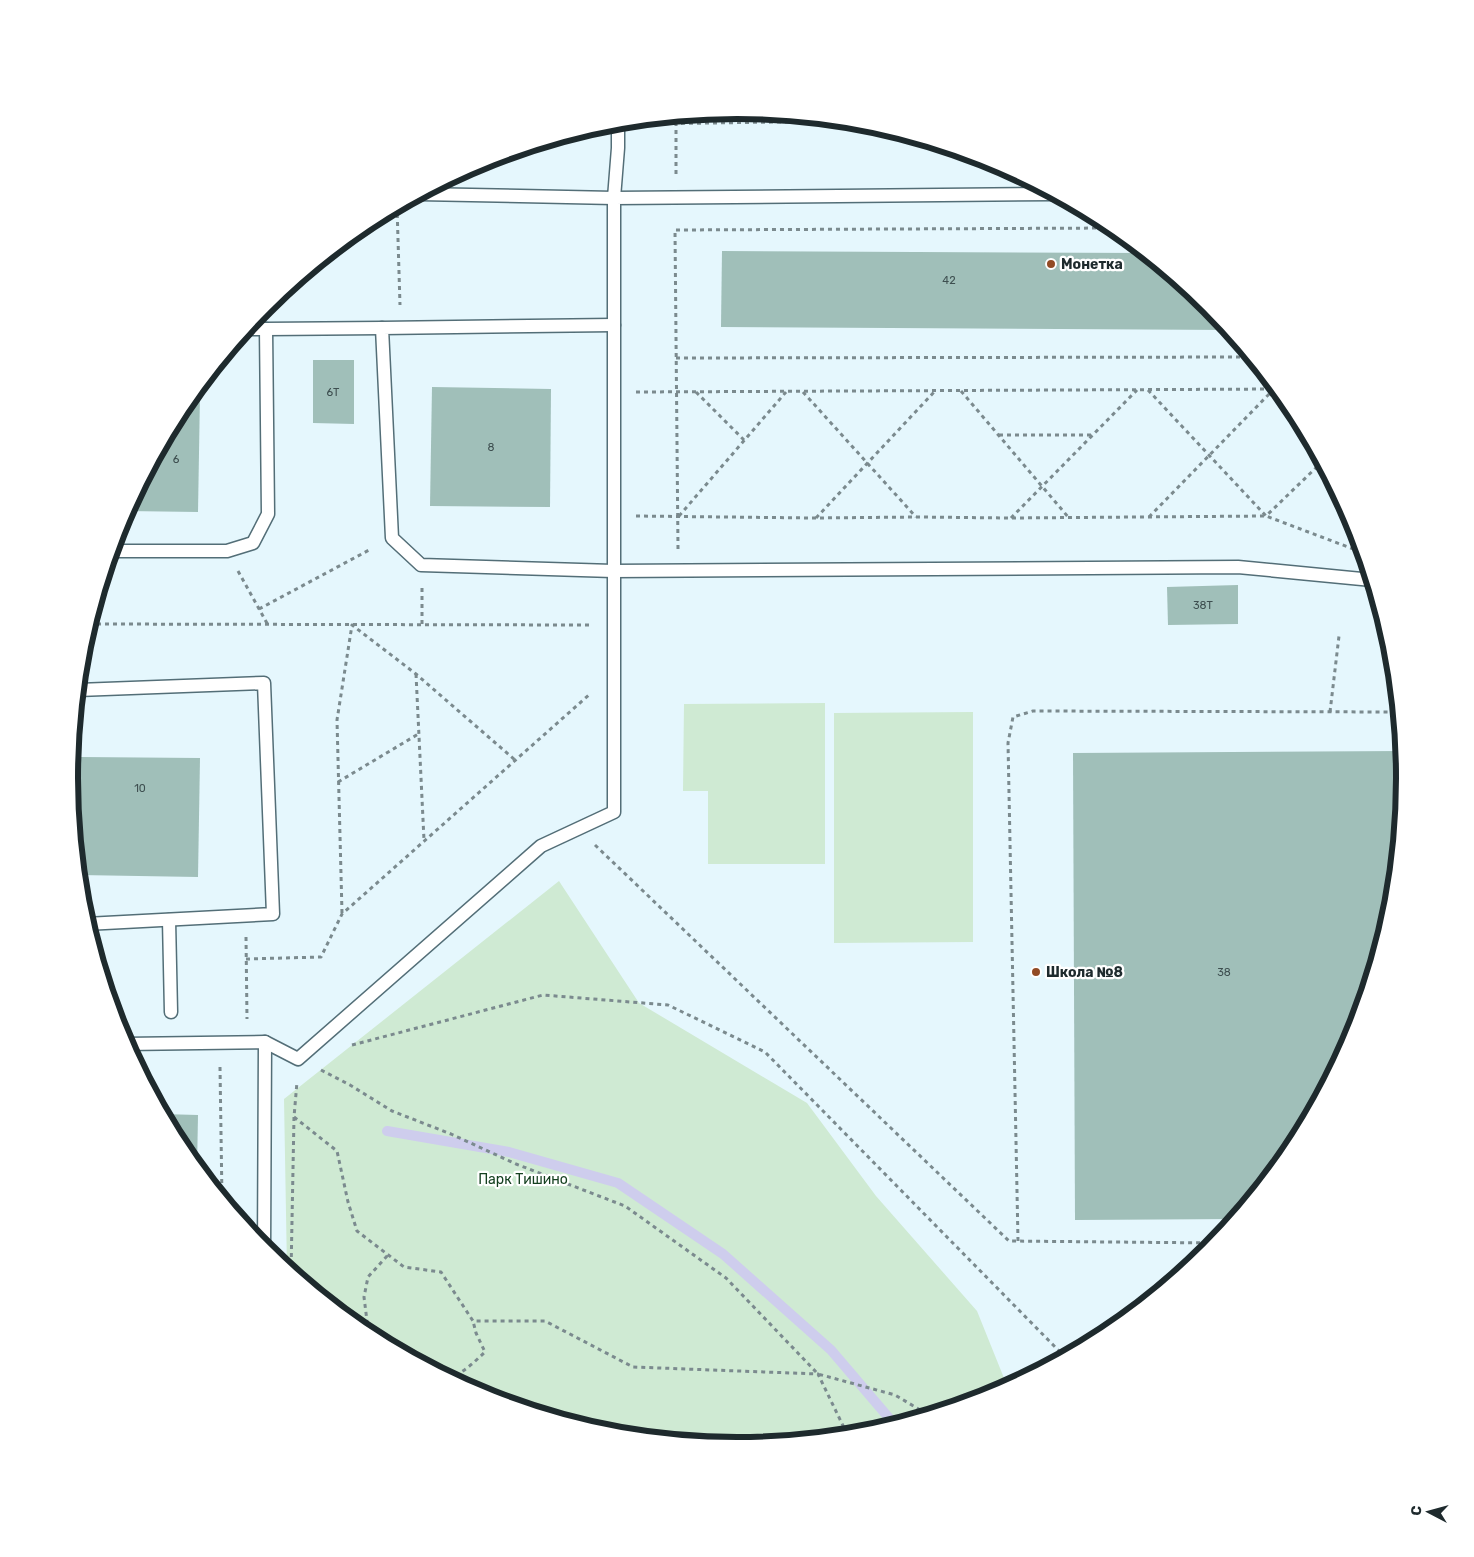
<svg xmlns="http://www.w3.org/2000/svg" width="1474" height="1557" font-family="Rubik,sans-serif">
	<rect width="100%" height="100%" fill="#e5f7fd"/>
	<g fill="#cfead3">
		<polygon points="825,703 825,864 708,864 708,791 683,791 684,704"/>
		<polygon points="973,712 973,942 834,943 834,713"/>
		<polygon points="559,881 639,1003 807,1103 876,1196 977,1311 1008,1388 992,1396 867,1434 737,1447 606,1434 481,1396 366,1334 287,1270 284,1099"/>
	</g>
	<g fill="none" stroke-linecap="round" stroke-linejoin="round">
		<polyline stroke="#cecded" stroke-width="10" points="387,1131 509,1152 618,1183 723,1254 831,1350 895,1425"/>
	</g>
	<g fill="#a0bfb9">
		<polygon points="722,251 1145,253 1210,306 1229,330 721,327"/>
		<polygon points="313,360 354,360 354,424 313,423"/>
		<polygon points="432,387 551,389 550,507 430,506"/>
		<polygon points="193,393 200,393 198,512 126,511 182,407"/>
		<polygon points="1238,585 1238,624 1168,625 1167,587"/>
		<polygon points="1403,751 1405,779 1392,909 1354,1034 1292,1150 1236,1219 1075,1220 1073,753"/>
		<polygon points="81,757 200,758 198,877 79,875"/>
		<polygon points="162,1114 198,1115 197,1169 181,1150"/>
	</g>
	<g fill="none" stroke-linecap="round" stroke-linejoin="round">
		<g stroke="#536e77" stroke-width="15">
			<g id="lane">
				<polyline points="419,194 614,198 618,148 618,122"/>
				<polyline points="614,325 382,328 392,538 421,565 613,571 1238,567 1372,580"/>
				<polyline points="266,329 382,328"/>
				<polyline points="111,551 227,551 253,543 268,514 266,329 246,329"/>
				<polyline points="78,690 264,683 273,914 86,924"/>
				<polyline points="169,920 171,1012"/>
				<polyline points="125,1044 265,1042 298,1059 541,846 614,812 614,198 1054,194"/>
				<polyline points="264,1251 265,1042"/>
			</g>
		</g>
		<g stroke="#7b8a8e" stroke-width="3" stroke-dasharray="4 4" stroke-linecap="butt">
			<polyline points="641,124 847,121"/>
			<polyline points="676,174 676,123"/>
			<polyline points="397,206 400,305"/>
			<polyline points="676,358 1252,357"/>
			<polyline points="1148,390 1266,516 1322,462"/>
			<polyline points="961,391 1069,518"/>
			<polyline points="636,392 1278,389"/>
			<polyline points="696,392 744,440"/>
			<polyline points="803,392 916,517"/>
			<polyline points="999,435 1093,435"/>
			<polyline points="636,516 815,518 917,517 1011,518 1266,516 1364,553"/>
			<polyline points="679,516 786,392"/>
			<polyline points="1149,517 1274,389"/>
			<polyline points="816,518 935,391"/>
			<polyline points="1011,518 1137,390"/>
			<polyline points="678,549 675,230 1114,228"/>
			<polyline points="238,571 268,625"/>
			<polyline points="422,588 422,625"/>
			<polyline points="259,609 371,549"/>
			<polyline points="89,624 591,625"/>
			<polyline points="416,674 424,840"/>
			<polyline points="1330,712 1339,636"/>
			<polyline points="338,782 420,733"/>
			<polyline points="595,845 1009,1241 1216,1243"/>
			<polyline points="342,913 337,720 352,625 416,674 515,760"/>
			<polyline points="246,937 247,1019"/>
			<polyline points="246,959 321,957 342,914 590,694"/>
			<polyline points="352,1045 543,995 668,1005 765,1052 1065,1357"/>
			<polyline points="220,1067 222,1199"/>
			<polyline points="321,1070 350,1085 392,1111 451,1134 516,1164 625,1206 726,1278 818,1374 895,1395 927,1414 951,1409"/>
			<polyline points="294,1117 337,1151 348,1202 357,1231 404,1267 441,1272 473,1321 545,1321 633,1367 818,1374 848,1436"/>
			<polyline points="1018,1241 1008,743 1013,717 1033,711 1399,712"/>
			<polyline points="291,1273 294,1117 297,1082"/>
			<polyline points="361,1330 367,1321 364,1297 368,1277 388,1255"/>
			<path d="M448 1378C463 1374 474 1362 485 1352L476 1333 473 1321"/>
		</g>
		<use href="#lane" stroke="#fff" stroke-width="12"/>
	</g>
	<g fill="#924b25" stroke="#fff" stroke-width="2">
		<circle cx="1051" cy="264" r="5"/>
		<circle cx="1036" cy="972" r="5"/>
	</g>
	<g text-anchor="middle" stroke-width="4.5" stroke-linejoin="round" paint-order="stroke">
		<g font-size="11" fill="#3e4f50">
			<text x="949" y="284">42</text>
			<text x="333" y="396">6Т</text>
			<text x="491" y="451">8</text>
			<text x="176" y="463">6</text>
			<text x="1203" y="609">38Т</text>
			<text x="140" y="792">10</text>
			<text x="1224" y="976">38</text>
		</g>
		<g font-size="14" font-weight="bold" fill="#1e2a2d" stroke="#fff" text-anchor="start">
			<text x="1061" y="269">Монетка</text>
			<text x="1046" y="977">Школа №8</text>
		</g>
		<g font-size="14" fill="#154020" stroke="#fff">
			<text x="523" y="1184">Парк Тишино</text>
		</g>
	</g>
	<path d="M0 0H1474V1557H0ZM78 778a659 659 0 1 1 1318 0a659 659 0 1 1-1318 0Z" fill="#fff" fill-rule="evenodd"/>
	<path fill="none" stroke="#1e2a2d" stroke-width="6" d="M78 778a659 659 0 1 1 1318 0a659 659 0 1 1-1318 0Z"/>
	<g transform="translate(1429 1512) rotate(276)" stroke="#ffffff" stroke-width="4" paint-order="stroke">
	<path d="M0-4L9 19L0 12L-9 19Z" fill="#1e2a2d"/>
	<text y="-8" font-size="14" font-weight="bold" text-anchor="middle" fill="#1e2a2d">С</text>
	</g>
</svg>
